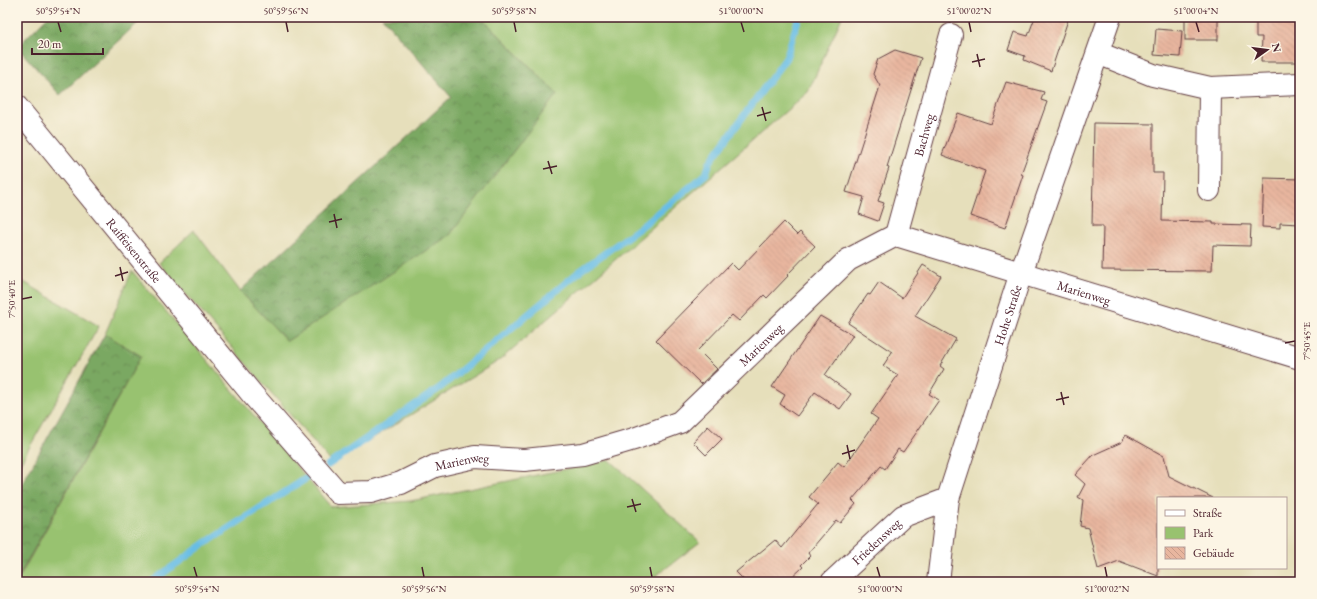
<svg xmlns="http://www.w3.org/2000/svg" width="1317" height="599" font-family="'EB Garamond',serif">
  <defs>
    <pattern id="forest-crowns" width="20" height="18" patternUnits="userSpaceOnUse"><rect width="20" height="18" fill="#7aa862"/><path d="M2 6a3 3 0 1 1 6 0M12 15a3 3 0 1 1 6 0" fill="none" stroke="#668851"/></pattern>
    <pattern id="building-back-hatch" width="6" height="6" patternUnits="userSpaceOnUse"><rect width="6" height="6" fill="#e8b69f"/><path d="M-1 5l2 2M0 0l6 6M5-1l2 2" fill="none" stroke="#c89c89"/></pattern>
  </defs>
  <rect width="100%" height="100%" fill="#fcf5e5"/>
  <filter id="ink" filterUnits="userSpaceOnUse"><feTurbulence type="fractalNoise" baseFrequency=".025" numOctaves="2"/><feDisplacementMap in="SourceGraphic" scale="8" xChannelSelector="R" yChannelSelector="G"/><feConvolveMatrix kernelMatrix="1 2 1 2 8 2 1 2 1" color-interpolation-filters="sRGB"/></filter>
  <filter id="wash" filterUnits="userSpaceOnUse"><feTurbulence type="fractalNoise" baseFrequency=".012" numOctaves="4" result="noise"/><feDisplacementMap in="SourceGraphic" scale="16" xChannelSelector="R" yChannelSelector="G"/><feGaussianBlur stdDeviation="0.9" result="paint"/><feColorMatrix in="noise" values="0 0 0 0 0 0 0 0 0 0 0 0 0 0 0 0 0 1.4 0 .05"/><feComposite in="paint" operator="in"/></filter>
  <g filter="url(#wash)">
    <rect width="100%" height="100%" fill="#e6dfbb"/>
    <g fill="#98c26f" stroke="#71704d">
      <polygon points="481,17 842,17 808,92 500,360 332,463 159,263 194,230 240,291 287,340 557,94"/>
      <polygon points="132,271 331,507 411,501 610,460 700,542 648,582 17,582 141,356 105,334"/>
      <polygon points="17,278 99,326 17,469"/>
    </g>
    <g fill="url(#forest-crowns)" stroke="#626446">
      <polygon points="47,17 144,17 60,95 17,47"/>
      <polygon points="382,17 481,17 557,94 450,235 287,341 240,291 451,97"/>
      <polygon points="105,334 141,356 17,580 17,493"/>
    </g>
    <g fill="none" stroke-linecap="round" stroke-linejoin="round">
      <g stroke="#68bde5" stroke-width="7">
        <polyline points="328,465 441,387 580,271 638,229 706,174 710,162 786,58 799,17"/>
        <polyline points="151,582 204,544 307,478"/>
      </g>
    </g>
    <g id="blocks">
      <g fill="url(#building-back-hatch)">
        <polygon points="1035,17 1069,17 1051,71 1024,60 1025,56 1008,50 1014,32 1028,36"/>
        <rect x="1185" y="17" width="33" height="23"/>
        <polygon points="1256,17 1300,17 1299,62 1261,62 1262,37 1256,37"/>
        <polygon points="1156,29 1182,31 1180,57 1154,55"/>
        <polygon points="895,50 921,58 887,167 889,168 878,201 884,203 878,221 859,214 864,197 846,192 880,86 873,74 878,59"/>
        <polygon points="1006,82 1044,92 1041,100 1047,102 1021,174 1023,175 1005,228 970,216 985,171 942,155 958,113 991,124"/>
        <polygon points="1094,123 1153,124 1153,173 1163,173 1162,221 1213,222 1213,224 1251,225 1250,246 1213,245 1212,271 1102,270 1103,226 1092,226"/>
        <polygon points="1264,178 1300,179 1300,224 1280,223 1280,228 1262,227"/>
        <polygon points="784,222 797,235 800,232 815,246 787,275 788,276 767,298 764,295 739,321 732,315 698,350 717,369 701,384 656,340 731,263 738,270"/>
        <polygon points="923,265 941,276 915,316 956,339 940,366 944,369 929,394 939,400 903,452 898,449 885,469 881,466 852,500 856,504 840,523 836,520 808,553 810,556 801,565 803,567 787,582 746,582 736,572 775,540 782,548 818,504 809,497 838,462 844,467 878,419 871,414 898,375 883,366 892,352 848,323 868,294 870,295 879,282 902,298"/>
        <polygon points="820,316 853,335 825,375 851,394 840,409 815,392 797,416 780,404 785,395 772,387"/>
        <polygon points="708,426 722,439 706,455 693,442"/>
        <polygon points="1126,435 1164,456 1169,476 1213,498 1158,498 1158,576 1119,561 1098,569 1088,528 1080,526 1083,500 1078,497 1085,484 1075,475 1093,455 1122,442"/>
      </g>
    </g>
  </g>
  <g filter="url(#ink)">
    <use href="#blocks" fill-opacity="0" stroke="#613c41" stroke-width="1"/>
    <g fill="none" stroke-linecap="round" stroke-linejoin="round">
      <g stroke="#613c41" stroke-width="24">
        <g id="minor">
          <polyline points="1098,53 1153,75 1210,88 1300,84"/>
          <path id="s1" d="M17,107L252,394L338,493L371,492L401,483L435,466L475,457L524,460L583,454L634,439L680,422L848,260L896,235L1300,358"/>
          <polyline points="1209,190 1210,88"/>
          <path id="s2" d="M896,235L951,35"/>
          <path id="s3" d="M832,582L903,516L948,499"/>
          <path id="s4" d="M938,582L948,499L1021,273L1110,17"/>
        </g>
      </g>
      <use href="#minor" stroke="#fff" stroke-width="22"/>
    </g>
  </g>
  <path fill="none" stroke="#4a1f2b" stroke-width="1.5" d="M58,22L61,32M286,22L288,32M514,22L516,32M741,22L744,32M969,22L971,32M1196,22L1199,32M977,54L980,67M972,62L985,59M762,107L766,121M757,116L771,112M548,161L552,174M543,169L557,166M334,214L337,228M329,222L342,219M120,267L123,281M115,276L128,272M22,299L32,297M1285,343L1295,341M1061,392L1064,405M1056,400L1069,397M847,445L850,459M842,454L855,450M632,499L636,512M627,507L641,504M194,567L197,577M422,567L424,577M650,567L652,577M877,567L880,577M1105,567L1107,577"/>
  <g text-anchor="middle" stroke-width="3" stroke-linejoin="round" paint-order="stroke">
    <g font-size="13" fill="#4a1f2b" stroke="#fcf5e5">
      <text dy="5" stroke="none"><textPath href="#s2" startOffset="104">Bachweg</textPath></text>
      <text dy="5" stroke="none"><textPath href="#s1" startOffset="185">Raiffeisenstraße</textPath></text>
      <text dy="5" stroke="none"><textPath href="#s1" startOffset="1340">Marienweg</textPath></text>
      <text dy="5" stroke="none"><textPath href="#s4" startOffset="277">Hohe Straße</textPath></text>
      <text dy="5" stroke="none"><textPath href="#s1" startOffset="968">Marienweg</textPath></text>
      <text dy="5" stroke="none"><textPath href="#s1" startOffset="632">Marienweg</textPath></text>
      <text dy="5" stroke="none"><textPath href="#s3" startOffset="60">Friedensweg</textPath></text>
    </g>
  </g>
  <rect width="1317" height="599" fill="none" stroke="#fcf5e5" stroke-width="44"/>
  <rect x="1157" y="497" width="130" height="72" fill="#fcf5e5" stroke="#b59f9b"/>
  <rect x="1165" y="510" width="20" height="6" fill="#ffffff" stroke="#b59f9b"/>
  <text x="1193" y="517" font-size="12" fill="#4a1f2b">Straße</text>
  <rect x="1165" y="527" width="20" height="12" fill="#98c26f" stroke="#b59f9b"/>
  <text x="1193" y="537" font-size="12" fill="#4a1f2b">Park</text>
  <rect x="1165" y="547" width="20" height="12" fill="url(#building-back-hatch)" stroke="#b59f9b"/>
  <text x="1193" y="557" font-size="12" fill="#4a1f2b">Gebäude</text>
  <g transform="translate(1267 50) rotate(76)" stroke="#fcf5e5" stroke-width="3" paint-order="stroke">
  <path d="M0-3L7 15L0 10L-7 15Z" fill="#4a1f2b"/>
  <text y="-6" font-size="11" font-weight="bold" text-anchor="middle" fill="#4a1f2b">N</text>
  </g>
  <path d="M32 48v6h71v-6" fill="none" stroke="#4a1f2b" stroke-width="2"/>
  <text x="38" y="48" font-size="12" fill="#4a1f2b" stroke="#fcf5e5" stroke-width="3" paint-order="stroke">20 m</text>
  <rect x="22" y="22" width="1273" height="555" fill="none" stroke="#4a1f2b" stroke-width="1.5"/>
  <g font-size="10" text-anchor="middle" fill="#4a1f2b">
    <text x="58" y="14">50°59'54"N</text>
    <text x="286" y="14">50°59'56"N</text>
    <text x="514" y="14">50°59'58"N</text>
    <text x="741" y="14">51°00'00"N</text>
    <text x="969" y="14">51°00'02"N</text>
    <text x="1196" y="14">51°00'04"N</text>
    <text transform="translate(11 299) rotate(-90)" y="4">7°50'40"E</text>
    <text transform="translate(1306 341) rotate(-90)" y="4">7°50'45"E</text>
    <text x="197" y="592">50°59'54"N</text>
    <text x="424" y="592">50°59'56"N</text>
    <text x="652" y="592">50°59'58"N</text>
    <text x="880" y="592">51°00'00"N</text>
    <text x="1107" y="592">51°00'02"N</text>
  </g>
</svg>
